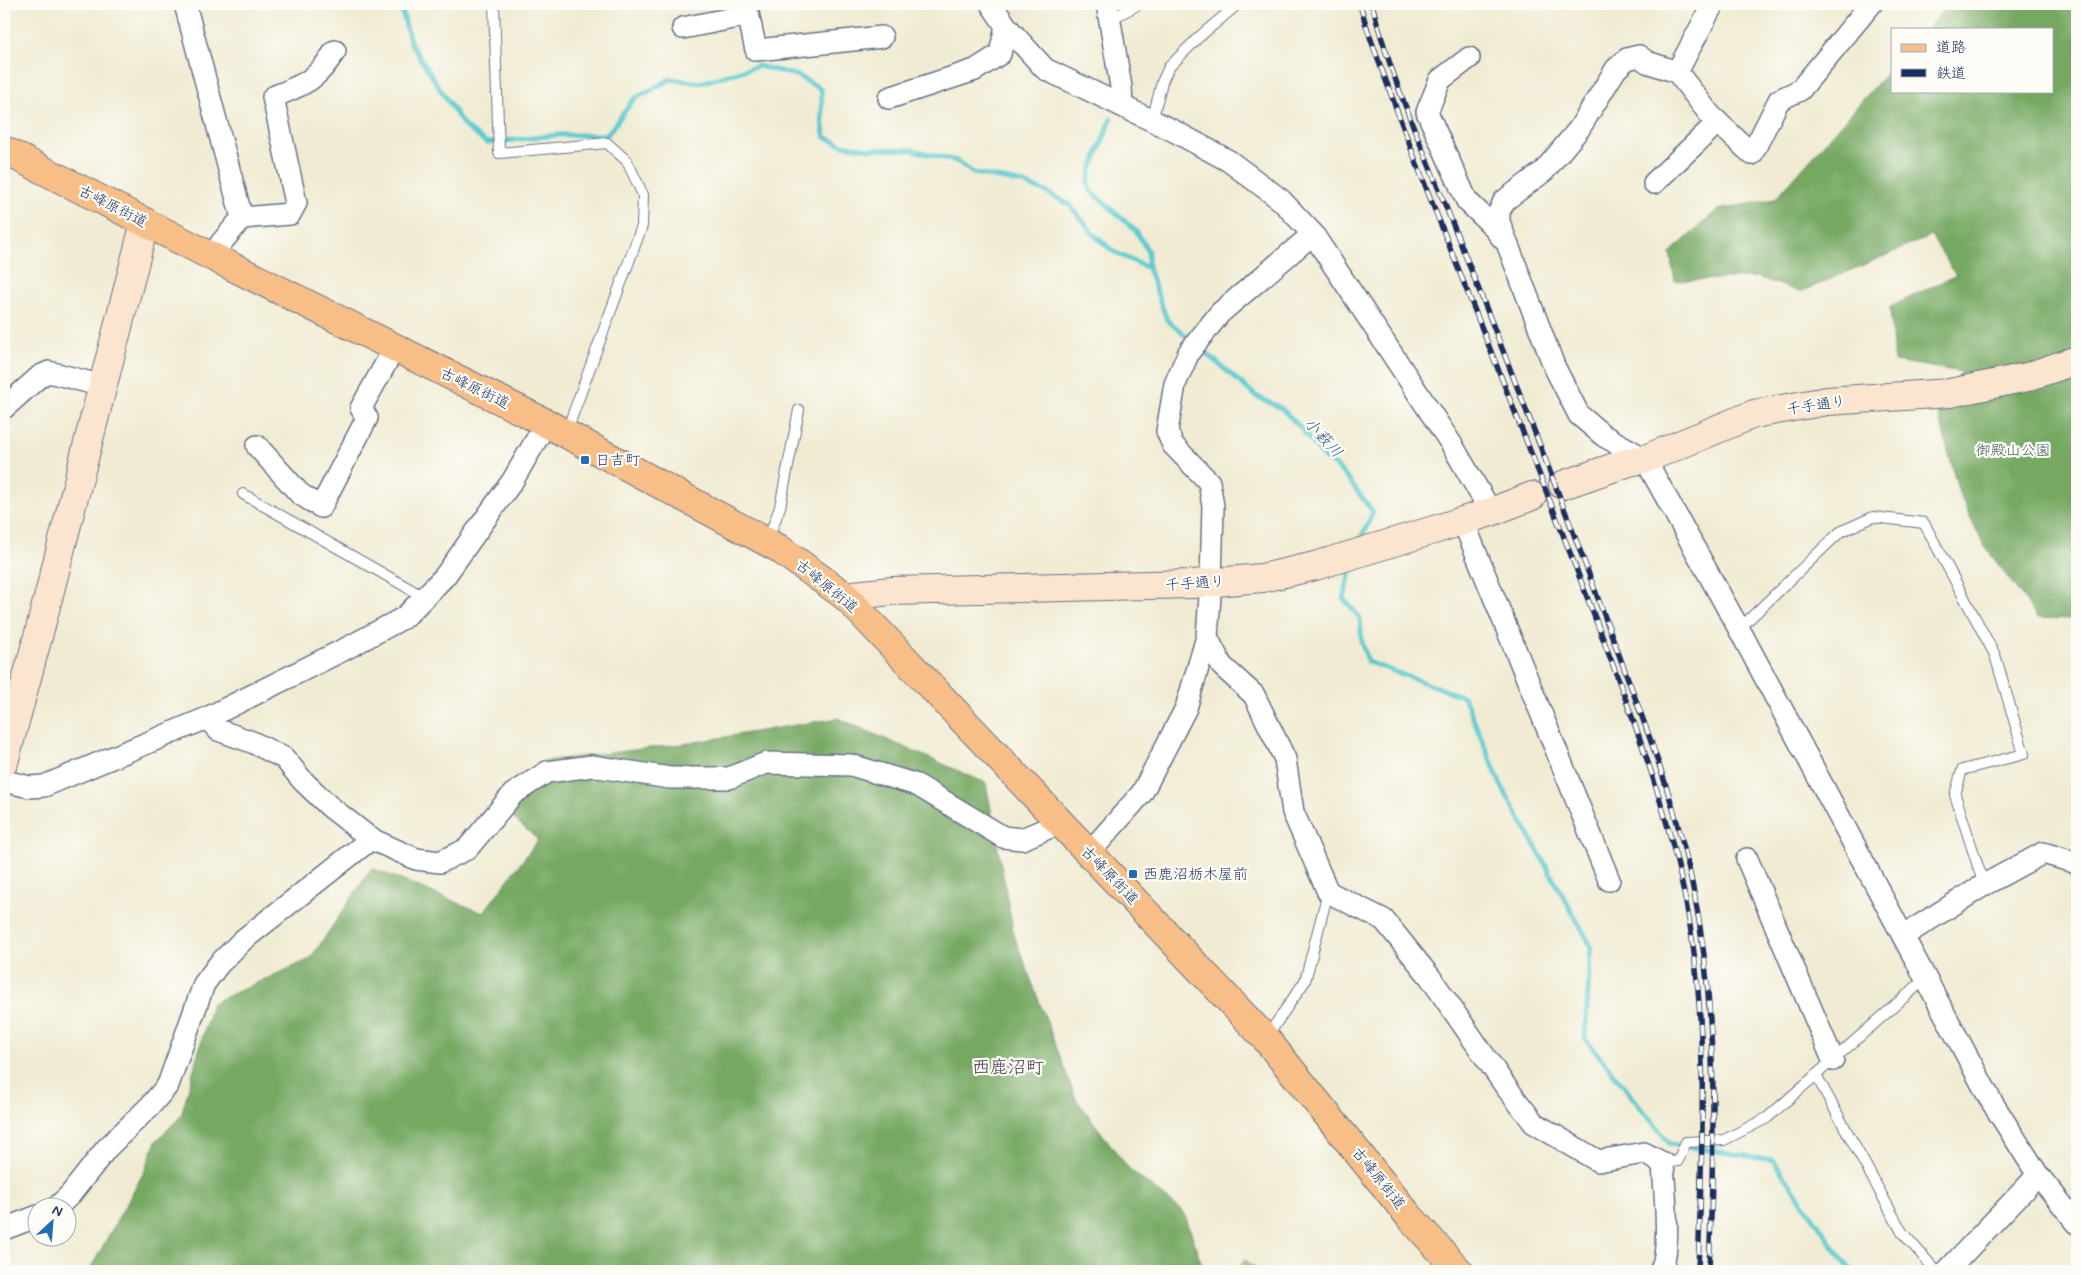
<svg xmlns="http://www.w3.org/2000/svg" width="2081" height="1275" font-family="Mynerve,'Klee One',sans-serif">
  <rect width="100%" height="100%" fill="#fdfcf7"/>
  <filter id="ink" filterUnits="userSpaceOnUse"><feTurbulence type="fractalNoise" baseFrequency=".02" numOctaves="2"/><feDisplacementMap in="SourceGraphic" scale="10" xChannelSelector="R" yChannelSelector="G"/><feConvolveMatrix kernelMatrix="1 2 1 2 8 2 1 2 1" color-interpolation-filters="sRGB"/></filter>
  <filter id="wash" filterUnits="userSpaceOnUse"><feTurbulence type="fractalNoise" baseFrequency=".0096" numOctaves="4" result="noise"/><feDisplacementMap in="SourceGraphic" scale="20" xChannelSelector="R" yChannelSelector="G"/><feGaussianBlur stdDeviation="1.12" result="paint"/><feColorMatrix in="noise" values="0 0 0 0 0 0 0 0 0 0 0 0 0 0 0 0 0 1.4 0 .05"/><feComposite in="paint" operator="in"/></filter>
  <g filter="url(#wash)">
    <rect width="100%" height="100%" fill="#f0ebd2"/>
    <polygon fill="#93c270" stroke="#577867" points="1245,1260 1260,1271 1237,1271"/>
    <g fill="#76a862" stroke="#486c60">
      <polygon points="1949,4 2077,4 2077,619 2038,618 1983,544 1959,493 1936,405 1962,372 1894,361 1890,307 1956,275 1931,236 1800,292 1757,277 1675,281 1670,253 1717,210 1775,199 1892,67 1892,91 2052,91 2052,29 1927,29"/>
      <polygon points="838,718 986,783 1014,935 1076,1099 1129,1169 1184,1212 1204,1271 89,1271 145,1170 156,1141 181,1116 212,1003 310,959 372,868 483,913 538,840 510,815 543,761 683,744"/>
    </g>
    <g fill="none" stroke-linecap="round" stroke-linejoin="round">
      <g stroke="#5cc9cf" stroke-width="5">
        <path d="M400,4L411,44L464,126L487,143L556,135H607L634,99L671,79L700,83L758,66L796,75L821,89C823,104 820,122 825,137L843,145L869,149L912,150L957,161L973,173L1019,182L1044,191L1070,205L1094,235L1114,252L1148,268"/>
        <polyline points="1111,119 1091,170 1088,183 1091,191 1136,231 1148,251 1148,268 1167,320 1191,340"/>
        <polyline points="1199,347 1256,396 1281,408 1298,425 1325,459 1335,465 1347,478 1373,512 1359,543"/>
        <polyline points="1352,563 1344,599 1360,618 1362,643 1368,662 1464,697 1501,785 1591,946 1585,1038 1670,1144 1773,1160 1851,1271"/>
      </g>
    </g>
  </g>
  <g filter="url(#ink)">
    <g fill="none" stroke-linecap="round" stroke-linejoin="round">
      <g stroke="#667187" stroke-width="12">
        <g id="lane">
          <polyline points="494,4 499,153 607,143 627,161 643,195 642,226 566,433"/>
          <polyline points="1109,20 1139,4"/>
          <polyline points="1152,121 1162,82 1169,67 1199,37 1238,4"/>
          <polyline points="243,494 424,597"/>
          <polyline points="767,542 780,507 799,410"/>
          <polyline points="1739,629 1840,532 1873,517 1924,523 1995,655 2024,754 1962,770 1955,795 1984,885"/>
          <polyline points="1266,1038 1305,981 1328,892"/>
          <polyline points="1816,1075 1902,1232 1936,1271"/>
          <polyline points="1663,1163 1678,1161 1686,1142 1724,1140 1767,1118 1925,979"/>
        </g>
      </g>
      <g stroke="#667187" stroke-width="24">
        <g id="street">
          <polyline points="185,4 242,218 221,243 215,258"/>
          <polyline points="746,4 756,50 882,37"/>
          <polyline points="991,4 1006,26 1045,69 1174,131 1229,161 1281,200 1313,234 1452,445 1491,512"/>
          <polyline points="1107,4 1121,87 1122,106"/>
          <polyline points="1871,4 1800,90 1779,100 1752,154 1711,116 1677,72 1647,62 1639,56 1627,59 1616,69 1579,129 1544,171 1504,201 1499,212 1499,222 1554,366 1579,415 1604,436 1645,459 1739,629 1990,1099 2038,1175 2077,1223"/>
          <polyline points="683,28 748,15"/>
          <polyline points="1469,58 1440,80 1427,112 1467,201 1492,225 1503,239"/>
          <polyline points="1677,72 1713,4"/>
          <polyline points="889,98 975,70 1000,54 1006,26"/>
          <polyline points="1654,183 1718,122"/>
          <path d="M242,218L290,214L296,203L273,97C305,84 316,81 335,51"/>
          <polyline points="4,408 40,376 49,372 103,386"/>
          <polyline points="257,446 300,494 321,507 367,418 361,408 395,347"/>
          <polyline points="1463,521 1609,880"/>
          <path d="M1207,637L1222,666L1254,695L1285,759L1293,812L1328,892L1384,920L1430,977L1506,1087L1534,1123L1598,1161L1644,1153L1663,1163C1664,1188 1672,1252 1660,1271"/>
          <polyline points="207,718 218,730 252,742 284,758 303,781 329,806 371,839 416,859 440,862 467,849 513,794 547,772 592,766 670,778 729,778 766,763 851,765 917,785 1003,837 1022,839 1060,823"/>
          <polyline points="4,781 30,787 44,786 207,718 347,648 405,617 445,576 513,480 546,423"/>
          <polyline points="1089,853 1142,793 1186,708 1207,637 1211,582 1213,506 1209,482 1173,445 1167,431 1175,384 1189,352 1220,313 1313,234"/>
          <polyline points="1747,859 1833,1060"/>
          <polyline points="1903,936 1984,885 2043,853 2077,863"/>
          <polyline points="56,1208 70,1195 106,1149 151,1105 168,1085 204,984 219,964 243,940 371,839"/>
          <polyline points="4,1229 38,1216"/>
          <polyline points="1947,1271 2038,1175"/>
        </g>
      </g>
      <g stroke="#667187" stroke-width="30">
        <g id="secondary">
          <polyline points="1563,485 1629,462 1645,459 1754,414 1827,401 1950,393 2027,377 2077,360"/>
          <polyline points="845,596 891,591 1193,584 1262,578 1315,566 1437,529 1491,512 1532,496"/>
          <polyline points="4,762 39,633 145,222"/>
        </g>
      </g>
      <g stroke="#667187" stroke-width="30">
        <polyline id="primary" points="4,150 215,258 546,423 778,548 845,596 1266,1039 1409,1216 1459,1271"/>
      </g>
      <use href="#lane" stroke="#fff" stroke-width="10"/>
      <use href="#street" stroke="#fff" stroke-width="21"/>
      <use href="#secondary" stroke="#fce5cf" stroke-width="28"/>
      <use href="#primary" stroke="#f7be87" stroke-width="28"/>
      <g stroke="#1b2f5e" stroke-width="5.5">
        <g id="rail">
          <path d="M1360,4C1367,32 1378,59 1388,86C1406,136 1425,186 1445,235C1493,357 1542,479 1589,602C1625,697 1663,792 1684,893C1710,1017 1702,1145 1698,1271"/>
          <path d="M1372,4C1391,79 1424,151 1452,222C1505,355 1557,487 1606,620C1639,709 1676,799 1694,893C1719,1018 1714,1145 1709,1271"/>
        </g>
      </g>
      <use href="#rail" stroke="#fdfcf7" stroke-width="4" stroke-dasharray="11" stroke-linecap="butt"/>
    </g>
  </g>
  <g fill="#1f6fb2" stroke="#fdfcf7" stroke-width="2">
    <rect x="580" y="455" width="10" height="10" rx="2.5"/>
    <rect x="1128" y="869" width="10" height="10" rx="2.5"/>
  </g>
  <g text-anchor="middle" stroke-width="4.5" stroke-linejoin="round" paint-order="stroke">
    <g font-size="15" fill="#1b2f5e" stroke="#fdfcf7">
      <text transform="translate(113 206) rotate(27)" y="5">古峰原街道</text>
      <text transform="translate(475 388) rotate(26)" y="5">古峰原街道</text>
      <text transform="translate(1816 405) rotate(-8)" y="5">千手通り</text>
      <text transform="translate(1195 583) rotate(-4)" y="5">千手通り</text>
      <text transform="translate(827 586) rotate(39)" y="5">古峰原街道</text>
      <text transform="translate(1110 875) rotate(46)" y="5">古峰原街道</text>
      <text transform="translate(1379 1178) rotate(51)" y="5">古峰原街道</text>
    </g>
    <g font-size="15" fill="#3f5b63" stroke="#fdfcf7">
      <text x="2013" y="455">御殿山公園</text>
    </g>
    <g font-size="15" fill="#1b2f5e" stroke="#fdfcf7" text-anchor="start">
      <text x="595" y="465">日吉町</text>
      <text x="1143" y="879">西鹿沼栃木屋前</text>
    </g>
    <g font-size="16" font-style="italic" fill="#2e5d80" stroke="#fdfcf7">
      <text transform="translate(1324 437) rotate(47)" y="6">小薮川</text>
    </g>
    <g font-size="18" font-weight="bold" fill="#625765" stroke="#fdfcf7">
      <text x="1008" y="1073">西鹿沼町</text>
    </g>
  </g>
  <rect width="2081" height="1275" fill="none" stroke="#fdfcf7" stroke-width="20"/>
  <rect x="1891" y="28" width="162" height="65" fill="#fdfcf7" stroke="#a3aaba"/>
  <rect x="1901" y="44" width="25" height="8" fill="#f7be87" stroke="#a3aaba"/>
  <text x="1936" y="52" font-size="15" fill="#1b2f5e">道路</text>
  <rect x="1901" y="69" width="25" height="8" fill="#1b2f5e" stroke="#a3aaba"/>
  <text x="1936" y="78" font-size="15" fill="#1b2f5e">鉄道</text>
  <g transform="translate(52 1222) rotate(26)"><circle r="24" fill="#fdfcf7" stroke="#a3aaba"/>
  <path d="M0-4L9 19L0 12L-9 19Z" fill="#1f6fb2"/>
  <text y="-8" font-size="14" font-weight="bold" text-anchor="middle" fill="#1b2f5e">N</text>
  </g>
</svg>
